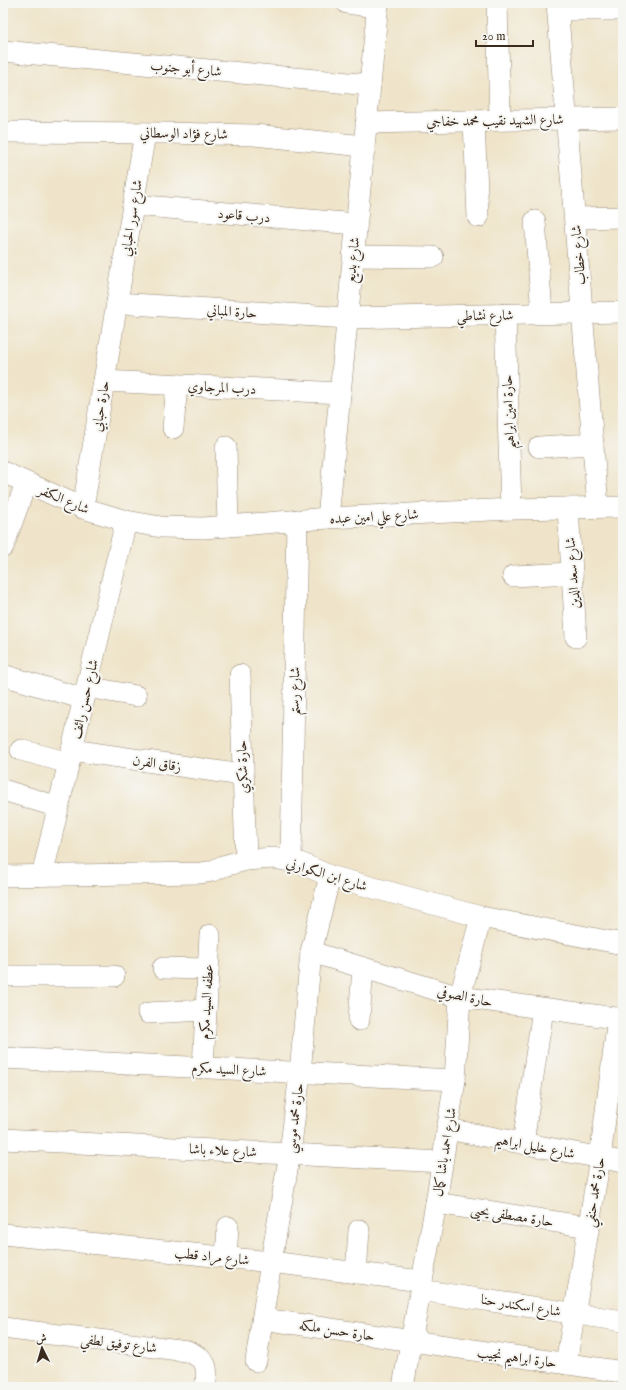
<svg xmlns="http://www.w3.org/2000/svg" width="626" height="1390" font-family="'IM FELL English',Amiri,serif">
  <rect width="100%" height="100%" fill="#f6f6f2"/>
  <filter id="ink" filterUnits="userSpaceOnUse"><feTurbulence type="fractalNoise" baseFrequency=".025" numOctaves="2"/><feDisplacementMap in="SourceGraphic" scale="8" xChannelSelector="R" yChannelSelector="G"/><feConvolveMatrix kernelMatrix="1 2 1 2 8 2 1 2 1" color-interpolation-filters="sRGB"/></filter>
  <filter id="wash" filterUnits="userSpaceOnUse"><feTurbulence type="fractalNoise" baseFrequency=".012" numOctaves="4" result="noise"/><feDisplacementMap in="SourceGraphic" scale="16" xChannelSelector="R" yChannelSelector="G"/><feGaussianBlur stdDeviation="0.9" result="paint"/><feColorMatrix in="noise" values="0 0 0 0 0 0 0 0 0 0 0 0 0 0 0 0 0 1.4 0 .05"/><feComposite in="paint" operator="in"/></filter>
  <g filter="url(#wash)">
    <rect width="100%" height="100%" fill="#efe4c9"/>
  </g>
  <g filter="url(#ink)">
    <g fill="none" stroke-linecap="round" stroke-linejoin="round">
      <g stroke="#958774" stroke-width="22">
        <g id="minor">
          <polyline points="347,3 377,7"/>
          <polyline points="497,3 500,120"/>
          <polyline points="557,3 598,507"/>
          <polyline points="558,10 623,10"/>
          <polyline points="3,51 370,85"/>
          <polyline points="474,121 478,217"/>
          <polyline points="366,123 623,118"/>
          <polyline points="3,132 166,133 254,135 364,146"/>
          <polyline points="133,205 356,224"/>
          <polyline points="575,218 623,217"/>
          <polyline points="535,221 542,313"/>
          <polyline points="353,256 433,257"/>
          <polyline points="117,303 347,318 623,312"/>
          <polyline points="505,314 511,509"/>
          <polyline points="104,381 340,393"/>
          <polyline points="173,428 177,385"/>
          <polyline points="226,447 228,526"/>
          <polyline points="539,447 593,444"/>
          <polyline points="3,472 83,508 126,521 161,527 203,528 328,518 511,509 623,507"/>
          <polyline points="83,508 145,133"/>
          <polyline points="568,508 576,637"/>
          <polyline points="328,518 378,3"/>
          <polyline points="3,547 26,483"/>
          <polyline points="513,576 572,573"/>
          <polyline points="3,675 84,699"/>
          <polyline points="240,675 246,860"/>
          <polyline points="87,687 136,696"/>
          <polyline points="21,750 69,763"/>
          <polyline points="72,750 242,775"/>
          <polyline points="3,790 58,807"/>
          <polyline points="291,861 297,520"/>
          <polyline points="3,876 201,873 213,871 223,866 246,860 274,858 300,863 330,876 481,917 623,944"/>
          <polyline points="42,876 126,521"/>
          <polyline points="311,952 460,997 623,1019"/>
          <polyline points="163,968 208,969"/>
          <polyline points="3,976 114,976"/>
          <polyline points="148,1013 206,1010"/>
          <polyline points="359,1020 363,968"/>
          <polyline points="3,1058 455,1080"/>
          <polyline points="203,1068 210,935"/>
          <polyline points="447,1129 623,1162"/>
          <polyline points="3,1139 442,1162"/>
          <polyline points="523,1143 543,1009"/>
          <polyline points="436,1203 589,1227"/>
          <polyline points="3,1234 271,1262 421,1281"/>
          <polyline points="226,1257 228,1227"/>
          <polyline points="356,1273 359,1230"/>
          <polyline points="420,1290 623,1321"/>
          <polyline points="263,1319 623,1372"/>
          <path d="M3,1328L187,1351C207,1359 209,1367 205,1387"/>
          <polyline points="256,1361 271,1262 290,1153 300,1073 311,952 330,876"/>
          <polyline points="566,1364 600,1158 618,1018"/>
          <polyline points="403,1387 436,1203 455,1080 460,997 481,917"/>
        </g>
      </g>
      <use href="#minor" stroke="#fff" stroke-width="21"/>
    </g>
  </g>
  <g text-anchor="middle" stroke-width="4" stroke-linejoin="round" paint-order="stroke">
    <g font-size="14" fill="#3b2a1e" stroke="#f6f6f2">
      <text transform="translate(186 68) rotate(5)" y="5">شارع أبو جنوب</text>
      <text transform="translate(495 120) rotate(-1)" y="5">شارع الشهيد نقيب محمد خفاجي</text>
      <text transform="translate(184 133) rotate(1)" y="5">شارع فؤاد الوسطاني</text>
      <text transform="translate(244 215) rotate(5)" y="5">درب قاعود</text>
      <text transform="translate(131 218) rotate(-81)" y="5">شارع سور الحبابي</text>
      <text transform="translate(578 255) rotate(-95)" y="5">شارع خطاب</text>
      <text transform="translate(352 260) rotate(-84)" y="5">شارع بديع</text>
      <text transform="translate(232 311) rotate(4)" y="5">حارة المباني</text>
      <text transform="translate(485 315) rotate(-1)" y="5">شارع نشاطي</text>
      <text transform="translate(222 387) rotate(3)" y="5">درب المرجاوي</text>
      <text transform="translate(100 406) rotate(-81)" y="5">حارة حبابي</text>
      <text transform="translate(508 412) rotate(-92)" y="5">حارة امين ابراهيم</text>
      <text transform="translate(64 499) rotate(23)" y="5">شارع الكفر</text>
      <text transform="translate(374 516) rotate(-3)" y="5">شارع علي امين عبده</text>
      <text transform="translate(572 573) rotate(-94)" y="5">شارع سعد الدين</text>
      <text transform="translate(294 691) rotate(-89)" y="5">شارع رستم</text>
      <text transform="translate(84 699) rotate(-77)" y="5">شارع حسن رائف</text>
      <text transform="translate(157 763) rotate(8)" y="5">زقاق الفرن</text>
      <text transform="translate(242 767) rotate(-92)" y="5">حارة شكري</text>
      <text transform="translate(327 874) rotate(17)" y="5">شارع ابن الكوارني</text>
      <text transform="translate(465 996) rotate(12)" y="5">حارة الصوفي</text>
      <text transform="translate(206 1002) rotate(-87)" y="5">عطفه السيد مكرم</text>
      <text transform="translate(229 1069) rotate(3)" y="5">شارع السيد مكرم</text>
      <text transform="translate(294 1118) rotate(-83)" y="5">حارة محمد موسي</text>
      <text transform="translate(535 1146) rotate(11)" y="5">شارع خليل ابراهيم</text>
      <text transform="translate(223 1150) rotate(3)" y="5">شارع علاء باشا</text>
      <text transform="translate(444 1152) rotate(-81)" y="5">شارع احمد باشا كمال</text>
      <text transform="translate(594 1192) rotate(-81)" y="5">حارة محمد حنفي</text>
      <text transform="translate(512 1215) rotate(9)" y="5">حارة مصطفى يحيى</text>
      <text transform="translate(212 1256) rotate(6)" y="5">شارع مراد قطب</text>
      <text transform="translate(521 1305) rotate(9)" y="5">شارع اسكندر حنا</text>
      <text transform="translate(337 1330) rotate(9)" y="5">حارة حسن ملكه</text>
      <text transform="translate(119 1343) rotate(7)" y="5">شارع توفيق لطفي</text>
      <text transform="translate(517 1357) rotate(8)" y="5">حارة ابراهيم نجيب</text>
    </g>
  </g>
  <rect width="626" height="1390" fill="none" stroke="#f6f6f2" stroke-width="16"/>
  <g transform="translate(42 1348) rotate(355)" stroke="#f6f6f2" stroke-width="3" paint-order="stroke">
  <path d="M0-3L7 15L0 10L-7 15Z" fill="#3b2a1e"/>
  <text y="-6" font-size="11" font-weight="bold" text-anchor="middle" fill="#3b2a1e">ش</text>
  </g>
  <path d="M476 40v6h57v-6" fill="none" stroke="#3b2a1e" stroke-width="2"/>
  <text x="482" y="40" font-size="12" fill="#3b2a1e" stroke="#f6f6f2" stroke-width="3" paint-order="stroke">20 m</text>
</svg>
